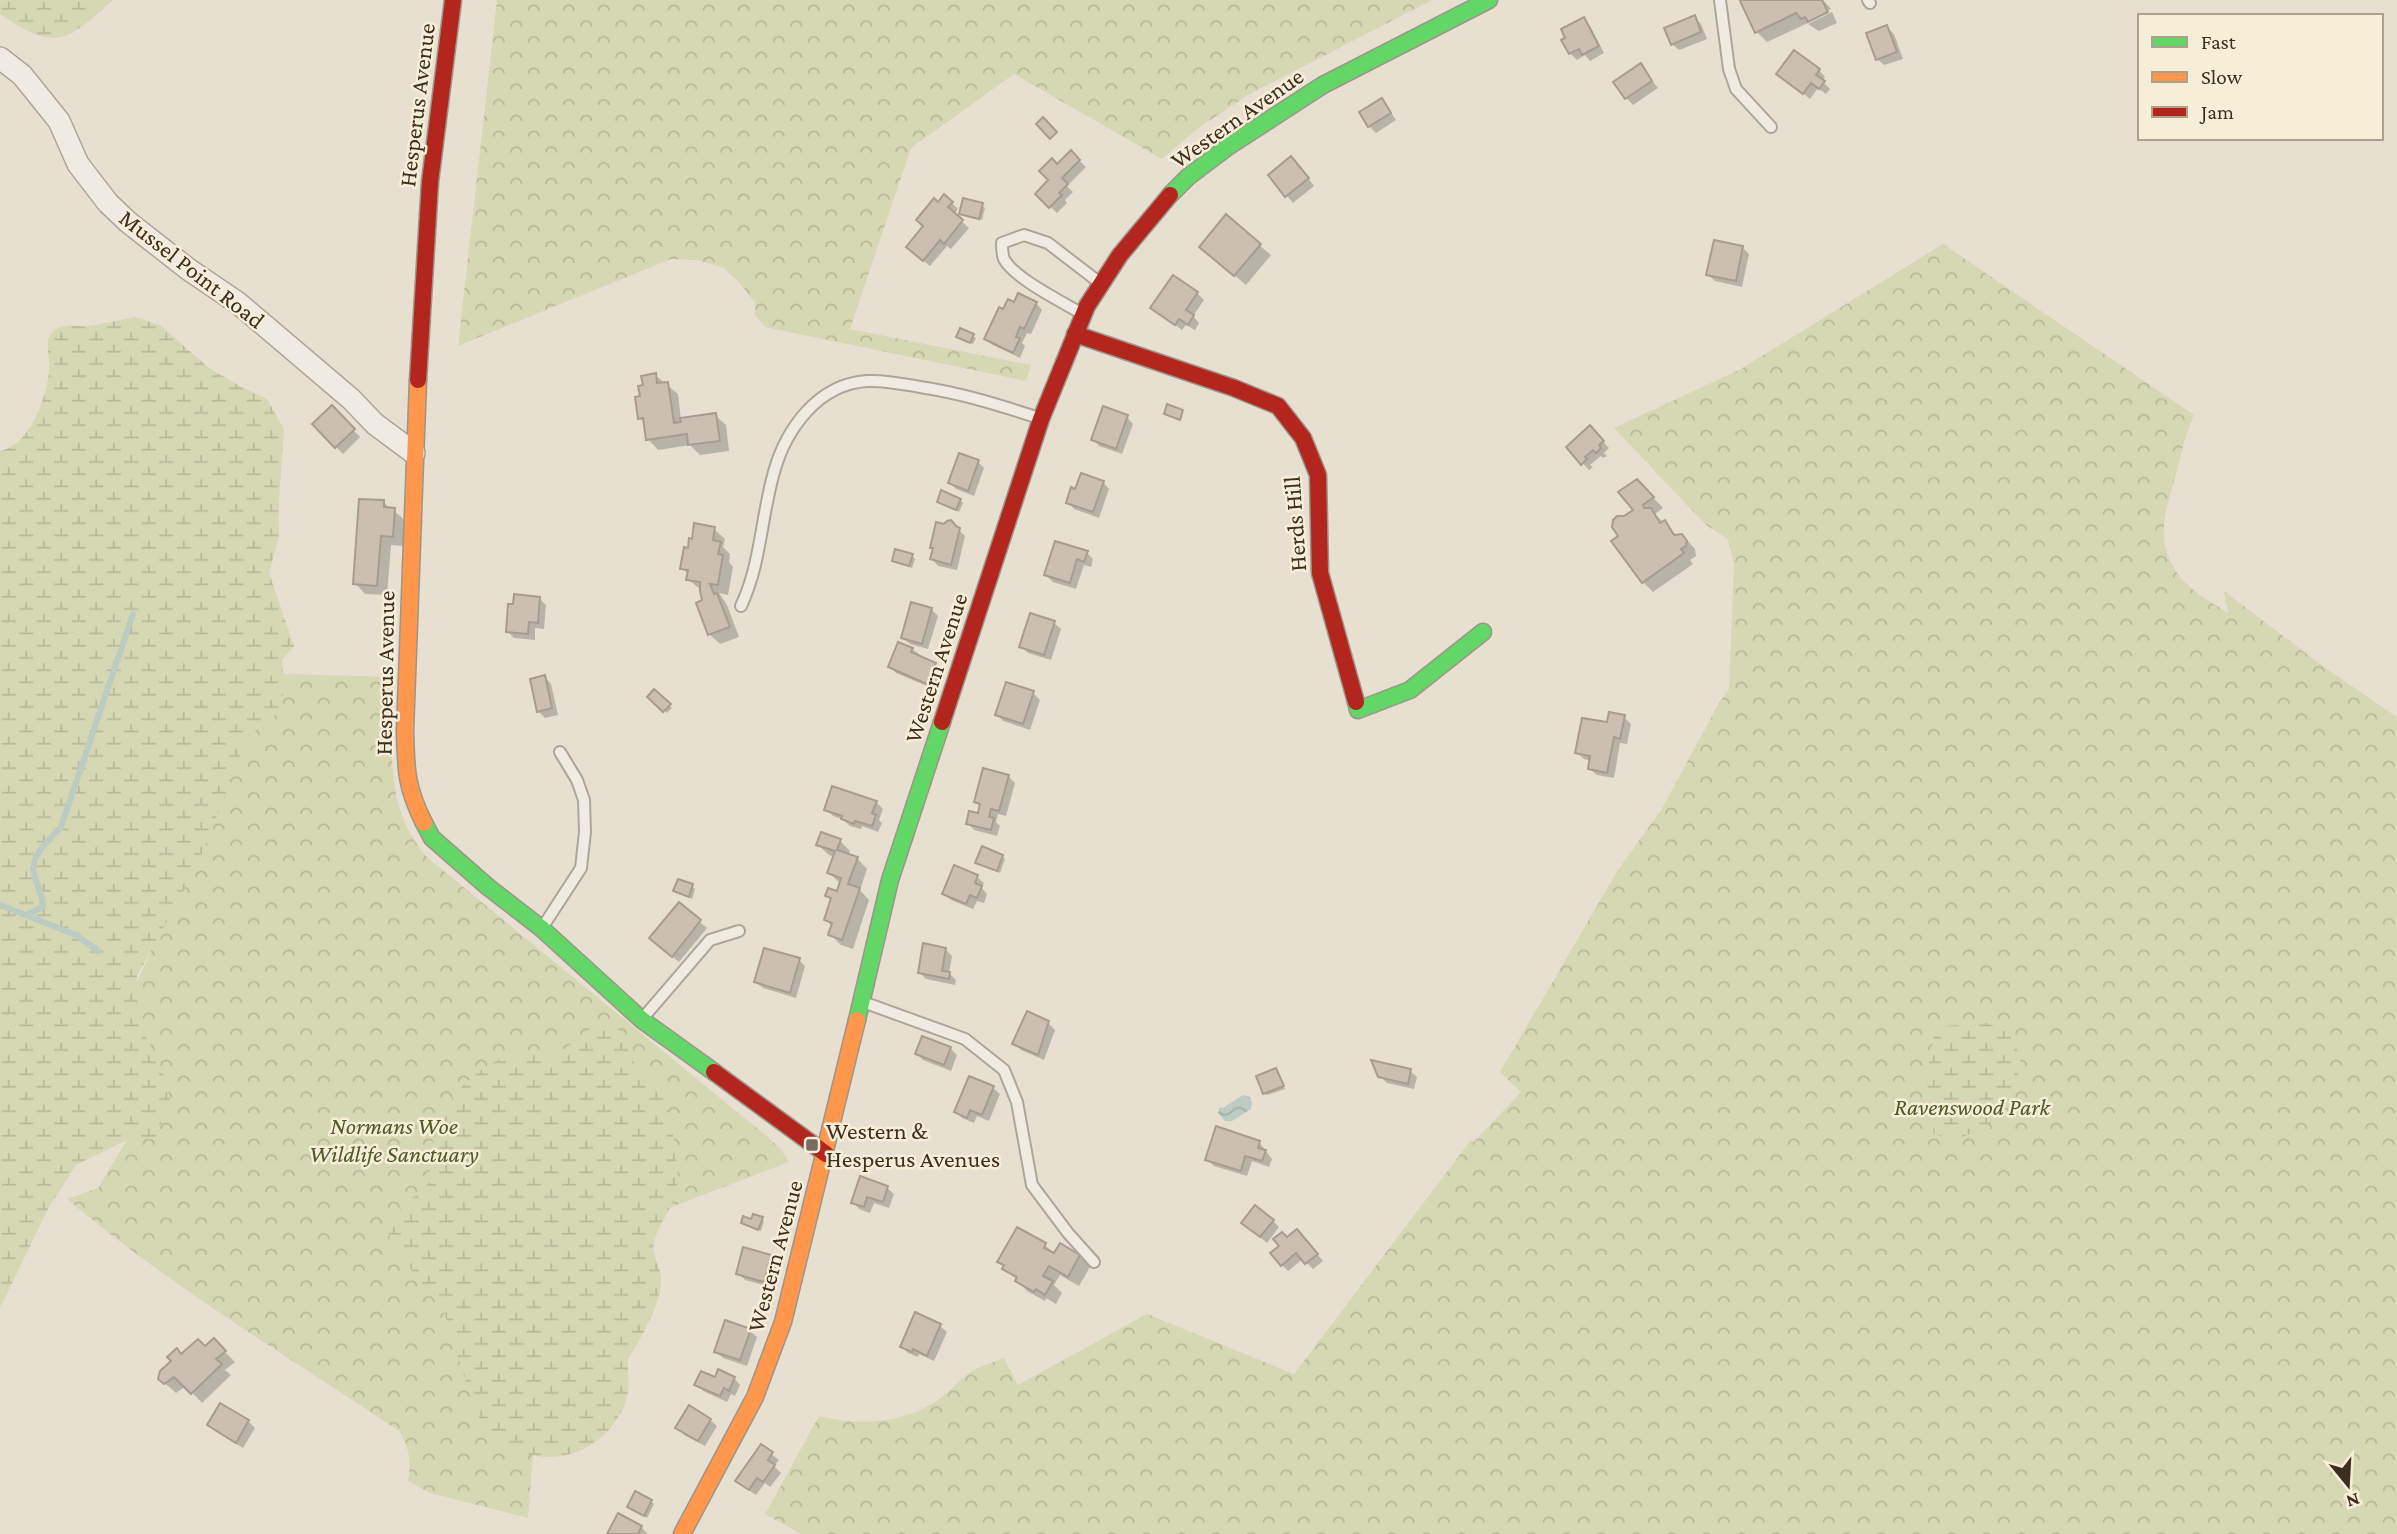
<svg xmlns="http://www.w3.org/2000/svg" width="2397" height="1534" font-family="'Crimson Pro',serif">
  <defs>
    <pattern id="forest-crowns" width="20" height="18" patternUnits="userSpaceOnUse" patternTransform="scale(1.75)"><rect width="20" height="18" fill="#d6d7b3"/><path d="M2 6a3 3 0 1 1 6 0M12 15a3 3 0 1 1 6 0" fill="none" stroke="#b9b99a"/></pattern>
    <pattern id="wetland-marsh" width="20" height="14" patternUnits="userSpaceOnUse" patternTransform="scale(1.75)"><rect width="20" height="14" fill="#d6d7b3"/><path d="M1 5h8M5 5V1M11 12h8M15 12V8" fill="none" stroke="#b9b99a"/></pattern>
    <pattern id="water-waves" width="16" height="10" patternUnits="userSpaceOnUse" patternTransform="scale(1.75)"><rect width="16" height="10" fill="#bcccc2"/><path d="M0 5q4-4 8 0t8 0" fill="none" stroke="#a2b0a6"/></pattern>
  </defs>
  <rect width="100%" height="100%" fill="#e7e0d1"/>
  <g fill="url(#forest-crowns)">
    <polygon points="497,0 1432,0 1248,95 1197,129 1162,159 1014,74 911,148 850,329 1031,365 1026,381 765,327 755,315 755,303 739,282 724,268 697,260 671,259 458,346"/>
    <path d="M1943,244L2194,415C2187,431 2183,446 2179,462C2169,504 2150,538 2180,577C2192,592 2213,603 2228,613L2224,591L2324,667L2397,717V1534H801L765,1514L819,1416C859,1426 900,1424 935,1402C948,1394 957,1382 969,1373C979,1366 993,1363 1004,1358L1018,1385L1147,1314L1294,1374L1471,1140L1474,1142L1521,1092L1500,1072L1618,870L1661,810L1719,703L1729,689L1734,564L1728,539L1706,525L1614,428L1741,369Z"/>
    <path d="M253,673L394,677C393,741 381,806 428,858L764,1134L780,1148L789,1162L664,1210L537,1405L528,1518L430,1493L408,1481C411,1462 410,1448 399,1431C287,1356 170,1286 67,1199L98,1188L157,1089L128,1002L246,740Z"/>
  </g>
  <g fill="url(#wetland-marsh)">
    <path d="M0,0H113C65,43 56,52 0,14Z"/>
    <path d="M135,317L160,325L209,368L238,385L267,399L284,429L279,499V537L269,573L294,646L282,660C286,698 285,717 249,734L197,866L137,976L136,1019L160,1063L171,1102L155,1138L125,1141L76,1165L48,1209L0,1308V451C30,446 48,395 49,369C50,360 47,350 48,342C48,337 52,332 56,329C67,323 76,327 87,326C103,324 119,320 135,317Z"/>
    <path d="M600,1022L613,1024L621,1033L635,1065L665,1089C669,1112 681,1169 677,1189C673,1208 658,1224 654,1243C651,1254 661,1267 661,1279C661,1302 648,1323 638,1343C635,1348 629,1356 628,1361C627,1372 630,1382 628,1393C620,1430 585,1458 547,1457C516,1456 490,1438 475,1411L444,1312L390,1242L388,1220L430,1182C426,1137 446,1093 484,1068C493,1063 504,1056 513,1054C527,1052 542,1058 556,1053C571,1047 585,1031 600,1022Z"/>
    <polygon points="1987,1023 2011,1034 2019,1054 2021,1064 2011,1100 1999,1118 1980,1130 1954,1140 1934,1134 1927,1106 1928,1070 1934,1036 1945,1026"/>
  </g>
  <polygon fill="url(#water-waves)" points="1243,1095 1250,1097 1252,1103 1251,1109 1232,1121 1225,1121 1218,1113 1220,1107 1223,1108"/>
  <g fill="#0003">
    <polygon points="1746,0 1823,0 1831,9 1808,20 1808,23 1767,42 1757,32"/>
    <polygon points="1832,12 1837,23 1819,31 1808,24"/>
    <polygon points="1694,17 1701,24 1707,39 1679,50 1672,44"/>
    <polygon points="1583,19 1590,26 1604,53 1590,61 1585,55 1577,60 1570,53"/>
    <polygon points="1887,27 1894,34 1903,59 1884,65 1877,59"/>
    <polygon points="1641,66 1658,88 1633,105 1626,98"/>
    <polygon points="1819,70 1825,77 1822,81 1830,89 1826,94 1818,88 1810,99 1779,74"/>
    <polygon points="1382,100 1396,120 1376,133 1369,126"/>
    <polygon points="1071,153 1086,167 1067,186 1073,192 1065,200 1067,203 1057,213 1037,194 1051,180 1057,166"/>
    <polygon points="1298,165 1314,186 1293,203 1270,175"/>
    <polygon points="952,203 958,209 954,215 969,228 951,249 947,246 930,266 915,254 938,204"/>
    <polygon points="982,205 985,208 982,220 964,216 961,213"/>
    <polygon points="1226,217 1271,255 1246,285 1201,247"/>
    <polygon points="1742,247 1749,254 1742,287 1715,281 1708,275"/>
    <polygon points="1197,293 1204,300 1193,316 1199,323 1195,330 1186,325 1182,330 1152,308"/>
    <polygon points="1036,303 1042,310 1031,334 1027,333 1022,343 1025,346 1020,358 993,345 986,339 1004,312"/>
    <polygon points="973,336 976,338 973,344 958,337"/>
    <polygon points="655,375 678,394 681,420 715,415 726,425 729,451 700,455 690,445 658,450 648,439 646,424 640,418 642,398"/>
    <polygon points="332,408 360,437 343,454 315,424"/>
    <polygon points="1127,417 1133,424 1122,454 1099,446 1093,439"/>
    <polygon points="1590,428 1609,448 1604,453 1607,456 1603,458 1601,456 1590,465 1593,467 1589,470 1568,447"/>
    <polygon points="978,462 984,468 974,496 956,489 950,483"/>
    <polygon points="1103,482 1109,489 1099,518 1074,509 1068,502"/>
    <polygon points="1647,491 1663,508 1655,514 1677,536 1685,538 1695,549 1696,556 1690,560 1693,564 1653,592 1643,582 1621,536 1624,517 1636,510"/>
    <polygon points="960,500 963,503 959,512 939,501"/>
    <polygon points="383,502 405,520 403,546 391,545 387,595 365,594 355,583"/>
    <polygon points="951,522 965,536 957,570 938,566 932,559 934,549 932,547 945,526"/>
    <polygon points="714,529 725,539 723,547 730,554 729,562 733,567 728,595 719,593 727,605 739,637 720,644 709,634 701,590 688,579 689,575 682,568 689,550"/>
    <polygon points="1087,553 1093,559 1091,567 1084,565 1076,589 1053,582 1046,575"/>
    <polygon points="912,556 915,559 912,568 894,561"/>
    <polygon points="539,598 546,605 544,629 535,628 535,640 514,638 507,631"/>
    <polygon points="931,609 938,616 928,649 910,644 903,638"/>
    <polygon points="1054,623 1061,629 1051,660 1028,653 1021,646"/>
    <polygon points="912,649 942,671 934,689 896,673 890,666"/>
    <polygon points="545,677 551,684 558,715 545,718 538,711"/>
    <polygon points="1007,684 1033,693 1040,700 1030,730 1003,721 997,714"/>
    <polygon points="654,691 672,708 667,713 649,697"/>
    <polygon points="1624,717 1631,724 1627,744 1620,743 1614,778 1597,775 1590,769 1591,761 1584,759 1577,753 1609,724"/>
    <polygon points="1008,776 1015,783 1006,816 998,814 996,822 1000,826 997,836 974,830 968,823 979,815 981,807 976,801"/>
    <polygon points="876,802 883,809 879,820 882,823 878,832 862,826 861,829 850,826 844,820 833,816 826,809"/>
    <polygon points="840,841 850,851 848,855 857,858 867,869 860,890 869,900 853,949 841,945 830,934 833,927 826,920 832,901 827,896 838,894 840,883 829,873 835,857 829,855 818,845"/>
    <polygon points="1002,856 1005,859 1000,873 977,863"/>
    <polygon points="977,877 984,883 982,888 987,894 984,903 977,901 973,909 951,900 944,894"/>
    <polygon points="692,886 695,889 692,899 675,891"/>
    <polygon points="679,905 707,928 679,962 658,945"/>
    <polygon points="945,949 952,956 949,973 956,980 955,985 926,979 920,973"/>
    <polygon points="799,960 805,966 796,998 763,988 756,982"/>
    <polygon points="1048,1023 1055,1030 1044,1060 1021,1050 1015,1043"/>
    <polygon points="950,1048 957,1055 951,1071 923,1060 917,1054"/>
    <polygon points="1276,1070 1285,1089 1267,1095 1264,1093"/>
    <polygon points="1410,1071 1417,1077 1414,1089 1387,1083 1380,1076"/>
    <polygon points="993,1088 1000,1094 989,1121 977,1116 974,1123 962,1118 956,1112"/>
    <polygon points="1259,1142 1272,1159 1269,1167 1252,1161 1247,1176 1214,1166 1207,1159"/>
    <polygon points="887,1188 894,1194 889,1208 874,1203 870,1213 859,1209 853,1202"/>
    <polygon points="762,1219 764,1221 761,1231 743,1223"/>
    <polygon points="1273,1221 1279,1227 1267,1243 1250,1229"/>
    <polygon points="1017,1229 1045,1245 1055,1255 1060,1246 1079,1256 1090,1267 1079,1286 1060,1275 1054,1285 1062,1293 1056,1304 1046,1298 1045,1301 1027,1291 1000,1262"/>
    <polygon points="1303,1238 1323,1261 1313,1269 1303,1259 1288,1271 1282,1265 1287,1239"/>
    <polygon points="770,1257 777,1264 770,1287 745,1280 738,1273"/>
    <polygon points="940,1326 947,1332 934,1361 919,1354 918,1357 908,1353 902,1346"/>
    <polygon points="750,1331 757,1337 747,1366 723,1358 716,1351"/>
    <polygon points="205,1348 224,1351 235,1362 225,1370 231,1375 202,1403 186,1386 176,1393 160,1379 182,1356"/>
    <polygon points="734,1378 740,1385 735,1396 731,1394 727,1402 703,1391 697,1384"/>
    <polygon points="710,1420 717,1426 705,1446 684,1435 678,1428"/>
    <polygon points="248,1421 255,1428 243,1448 215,1431 209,1425"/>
    <polygon points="762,1447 779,1460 774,1466 781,1473 770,1487 765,1483 756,1495 744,1487"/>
    <polygon points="651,1501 654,1504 647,1518 629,1507"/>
    <polygon points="619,1515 641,1527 648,1534 609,1534"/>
  </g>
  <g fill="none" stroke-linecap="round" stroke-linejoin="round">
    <g stroke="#bcccc2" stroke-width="6">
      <polyline points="0,905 76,935 98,951"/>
      <path d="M26,915L43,907C42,890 37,888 34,874C30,855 50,839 61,827L133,614"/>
    </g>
  </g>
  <g fill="#cbbfb2" stroke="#a89c90" stroke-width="2">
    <polygon points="1742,0 1822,0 1828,12 1808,22 1805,17 1801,19 1796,13 1755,33 1740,1"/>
    <polygon points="1695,15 1701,32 1671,45 1664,28"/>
    <polygon points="1584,17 1599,46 1582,55 1579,49 1569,54 1561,40 1565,38 1561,29"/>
    <polygon points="1887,25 1897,52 1876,60 1866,33"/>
    <polygon points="1794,50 1820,69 1816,75 1825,81 1819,89 1811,83 1803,94 1776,74"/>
    <polygon points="1641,63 1652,81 1625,99 1613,82"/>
    <polygon points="1382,98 1391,113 1368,127 1359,112"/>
    <polygon points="1043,117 1057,132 1050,139 1036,124"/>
    <polygon points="1071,150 1080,160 1062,178 1068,184 1059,193 1062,195 1049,208 1035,194 1048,180 1039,171 1052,158 1057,164"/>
    <polygon points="1291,156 1309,178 1285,197 1268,175"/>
    <polygon points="944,194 953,202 948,207 963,220 944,244 940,240 923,261 906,247 923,226 916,220 934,198 938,202"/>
    <polygon points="963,198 983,203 979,219 959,214"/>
    <polygon points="1226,214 1261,244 1234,276 1199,247"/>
    <polygon points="1714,240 1743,246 1736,281 1706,275"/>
    <polygon points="1173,275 1198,292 1186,310 1194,315 1188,325 1179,319 1175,325 1150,308"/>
    <polygon points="1018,293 1037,302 1024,329 1020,327 1016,337 1020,338 1013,353 984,339 999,307 1003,309 1008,299 1014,302"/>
    <polygon points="960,328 974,334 970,343 956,337"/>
    <polygon points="656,373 657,383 668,382 674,423 681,422 680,418 716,413 720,441 688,445 687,434 646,440 643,418 638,419 635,397 640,396 638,386 643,385 641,376"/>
    <polygon points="1167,404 1183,410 1180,420 1164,414"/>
    <polygon points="332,405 355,429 335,448 312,424"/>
    <polygon points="1103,406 1128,415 1116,449 1091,440"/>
    <polygon points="1590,425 1604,441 1599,445 1601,448 1596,453 1593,450 1585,457 1587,459 1581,465 1566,447"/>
    <polygon points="959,453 979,460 968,491 948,483"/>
    <polygon points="1081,473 1104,481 1093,512 1066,503 1071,487 1075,489"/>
    <polygon points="1637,479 1654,497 1643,505 1644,508 1651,508 1660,523 1665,520 1674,535 1682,534 1687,541 1686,546 1681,549 1684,553 1642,583 1611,541 1618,536 1612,527 1613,520 1617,516 1624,516 1633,510 1618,492"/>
    <polygon points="941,490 961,499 956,510 937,502"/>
    <polygon points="359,499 384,500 384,507 395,508 393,537 381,536 377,586 353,584"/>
    <polygon points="951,520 956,526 960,528 951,565 930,559 933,548 930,548 936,522 944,524 947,521"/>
    <polygon points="694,523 715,527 713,540 721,542 718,554 723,555 718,585 710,584 714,594 717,593 730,627 708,635 696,603 702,600 700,591 700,582 686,580 688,570 680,569 684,547 688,548 689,538 692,539"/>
    <polygon points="1055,541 1088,551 1084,562 1077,559 1070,583 1044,575"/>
    <polygon points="895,549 913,554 909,566 892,561"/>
    <polygon points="514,594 540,597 538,623 529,622 528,634 506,632 508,604 513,604"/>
    <polygon points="911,602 932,608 922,644 901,638"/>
    <polygon points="1030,613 1055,621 1044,655 1019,647"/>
    <polygon points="898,642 913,648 911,652 936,663 927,684 888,667"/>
    <polygon points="545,675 552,708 537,712 530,679"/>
    <polygon points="1006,682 1034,691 1023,724 995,715"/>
    <polygon points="654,689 671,704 663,712 647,697"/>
    <polygon points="1609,712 1625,715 1620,739 1614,737 1607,773 1588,769 1590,756 1575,753 1582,718 1607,722"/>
    <polygon points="983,768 1009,775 999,811 991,809 989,817 994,818 991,830 966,824 969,811 978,813 980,804 974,802"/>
    <polygon points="832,786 877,801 872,813 876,815 872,826 855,821 854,824 841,819 842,816 824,810"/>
    <polygon points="821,832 841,839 837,850 858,857 848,884 860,888 842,940 828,935 832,923 824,920 831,898 825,896 828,888 837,891 841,878 827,873 835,851 816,845"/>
    <polygon points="982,846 1003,855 997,871 975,863"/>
    <polygon points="954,865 978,875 975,883 982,886 977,898 970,895 966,904 942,894"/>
    <polygon points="678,879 693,884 689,897 673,891"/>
    <polygon points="679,902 701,920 672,957 649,938"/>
    <polygon points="923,943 946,948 942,971 950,972 949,979 918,973"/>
    <polygon points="764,948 800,958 790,993 754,982"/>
    <polygon points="1027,1011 1049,1021 1038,1055 1012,1044"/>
    <polygon points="922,1036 951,1047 944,1065 915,1054"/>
    <polygon points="1371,1060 1411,1069 1408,1084 1378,1077"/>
    <polygon points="1276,1068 1284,1086 1263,1094 1256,1076"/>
    <polygon points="969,1076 994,1086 982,1115 970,1110 967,1118 954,1112"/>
    <polygon points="1216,1126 1260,1141 1258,1148 1266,1150 1262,1161 1245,1156 1241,1171 1205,1160"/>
    <polygon points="860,1176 888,1186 883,1202 867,1197 864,1207 851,1203"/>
    <polygon points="1255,1205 1274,1220 1260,1237 1241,1223"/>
    <polygon points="753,1214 763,1217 758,1230 741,1223 743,1216 751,1219"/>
    <polygon points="1017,1227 1046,1243 1044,1248 1054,1253 1060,1243 1080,1255 1068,1277 1049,1266 1043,1276 1053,1281 1045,1295 1036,1289 1034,1292 1015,1281 1017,1277 1002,1269 1004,1265 997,1262"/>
    <polygon points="1297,1229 1318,1254 1305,1264 1296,1253 1281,1266 1270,1253 1279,1246 1273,1239 1282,1232 1287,1237"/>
    <polygon points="743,1247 771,1255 764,1282 736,1274"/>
    <polygon points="915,1312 941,1324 927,1356 913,1349 912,1352 900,1347"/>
    <polygon points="725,1320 751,1329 740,1360 714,1352"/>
    <polygon points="214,1338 226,1351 216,1359 222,1364 191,1394 174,1377 164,1384 158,1379 160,1371 171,1361 167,1357 177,1348 181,1354 198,1339 205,1346"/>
    <polygon points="718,1369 735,1377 729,1391 724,1388 720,1396 694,1385 701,1371 715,1377"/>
    <polygon points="220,1403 249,1420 236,1443 207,1425"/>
    <polygon points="689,1405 711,1419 698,1441 675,1428"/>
    <polygon points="761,1444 773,1452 768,1460 775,1465 763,1482 757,1478 749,1490 735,1481"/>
    <polygon points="635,1491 652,1500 644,1516 627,1507"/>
    <polygon points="618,1513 642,1526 638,1534 607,1534"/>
  </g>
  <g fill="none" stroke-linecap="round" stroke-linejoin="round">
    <g stroke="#ada599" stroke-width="14">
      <g id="lane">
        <polyline points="1720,0 1729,69 1736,89 1771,127"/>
        <polyline points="1868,0 1870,3"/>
        <path d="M1081,313C1062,302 1014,278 1004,259C1002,254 1002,249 1002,243L1024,235L1048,243L1100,283"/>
        <path d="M741,606C761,564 761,517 774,472C786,429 818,384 867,381C885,380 903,384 920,387C961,393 999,405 1039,418"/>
        <polyline points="544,925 581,868 585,832 584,800 577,780 560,752"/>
        <polyline points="863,1002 965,1039 1004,1070 1017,1102 1032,1185 1068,1233 1094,1262"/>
        <polyline points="643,1018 710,940 739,931"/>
      </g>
    </g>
    <g stroke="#ada599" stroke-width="24">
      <polyline id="street" points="0,58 22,75 59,121 78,164 108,203 128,222 188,269 238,303 351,399 375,424 414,453"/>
    </g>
    <g stroke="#9c958a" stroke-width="19">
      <g id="fast">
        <polyline points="1170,195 1188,177 1229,146 1323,85 1489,0"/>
        <polyline points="1356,702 1358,710 1410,690 1483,632"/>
        <polyline points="424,823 432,838 488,887 541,928 642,1020 714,1072"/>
        <polyline points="857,1020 890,880 942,722"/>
      </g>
    </g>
    <g stroke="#9c958a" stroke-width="19">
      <g id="slow">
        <path d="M418,380L405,731C406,770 406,787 424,823"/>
        <polyline points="682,1534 755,1397 783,1322 857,1020"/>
      </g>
    </g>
    <g stroke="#9c958a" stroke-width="19">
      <g id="jam">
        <polyline points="1075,334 1234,388 1278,406 1303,438 1318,475 1320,573 1356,702"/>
        <polyline points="418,380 430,182 453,0"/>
        <polyline points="942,722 1041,419 1087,306 1120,255 1170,195"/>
        <polyline points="714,1072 826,1154"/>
      </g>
    </g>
    <use href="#lane" stroke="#efebe3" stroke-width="10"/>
    <use href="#street" stroke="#efebe3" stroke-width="21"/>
    <use href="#fast" stroke="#63d668" stroke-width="16"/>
    <use href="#slow" stroke="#ff974d" stroke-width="16"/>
    <use href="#jam" stroke="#b3261e" stroke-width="16"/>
  </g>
  <rect fill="#786c5e" stroke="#f7eed8" stroke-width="2.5" x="805" y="1138" width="14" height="14" rx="3.5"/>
  <g text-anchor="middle" stroke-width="5" stroke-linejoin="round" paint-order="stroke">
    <g font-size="24" fill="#3d2e20" stroke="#f7eed8">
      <text transform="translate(417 105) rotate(-83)" y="8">Hesperus Avenue</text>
      <text transform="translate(1237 118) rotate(-35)" y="8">Western Avenue</text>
      <text transform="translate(192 269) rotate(38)" y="8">Mussel Point Road</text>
      <text transform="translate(1295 524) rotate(-94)" y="8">Herds Hill</text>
      <text transform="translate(936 668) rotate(-72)" y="8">Western Avenue</text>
      <text transform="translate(385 673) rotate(-89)" y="8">Hesperus Avenue</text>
      <text transform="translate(775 1256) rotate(-75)" y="8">Western Avenue</text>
    </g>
    <g font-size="24" font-style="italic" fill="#4d5a26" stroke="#f7eed8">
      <text x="1972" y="1115">Ravenswood Park</text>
      <text x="394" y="1134">Normans Woe<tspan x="394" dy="28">Wildlife Sanctuary</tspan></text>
    </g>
    <g font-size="24" fill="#3d2e20" stroke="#f7eed8" text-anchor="start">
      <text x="826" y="1139">Western &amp;<tspan x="826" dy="28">Hesperus Avenues</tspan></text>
    </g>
  </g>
  <rect x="2138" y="14" width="245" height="126" fill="#f7eed8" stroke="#ada18e" stroke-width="2"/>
  <rect x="2152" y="37" width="35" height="10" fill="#63d668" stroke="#ada18e" stroke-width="2"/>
  <text x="2201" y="49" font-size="21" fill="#3d2e20">Fast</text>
  <rect x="2152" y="72" width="35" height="10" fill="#ff974d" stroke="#ada18e" stroke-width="2"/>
  <text x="2201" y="84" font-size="21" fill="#3d2e20">Slow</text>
  <rect x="2152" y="107" width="35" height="10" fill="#b3261e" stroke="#ada18e" stroke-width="2"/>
  <text x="2201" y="119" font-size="21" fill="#3d2e20">Jam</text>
  <g transform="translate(2348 1485) rotate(162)" stroke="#f7eed8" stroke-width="5" paint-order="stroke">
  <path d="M0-5L12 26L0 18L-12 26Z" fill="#3d2e20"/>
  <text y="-10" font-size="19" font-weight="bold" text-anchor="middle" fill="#3d2e20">N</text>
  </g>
</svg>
